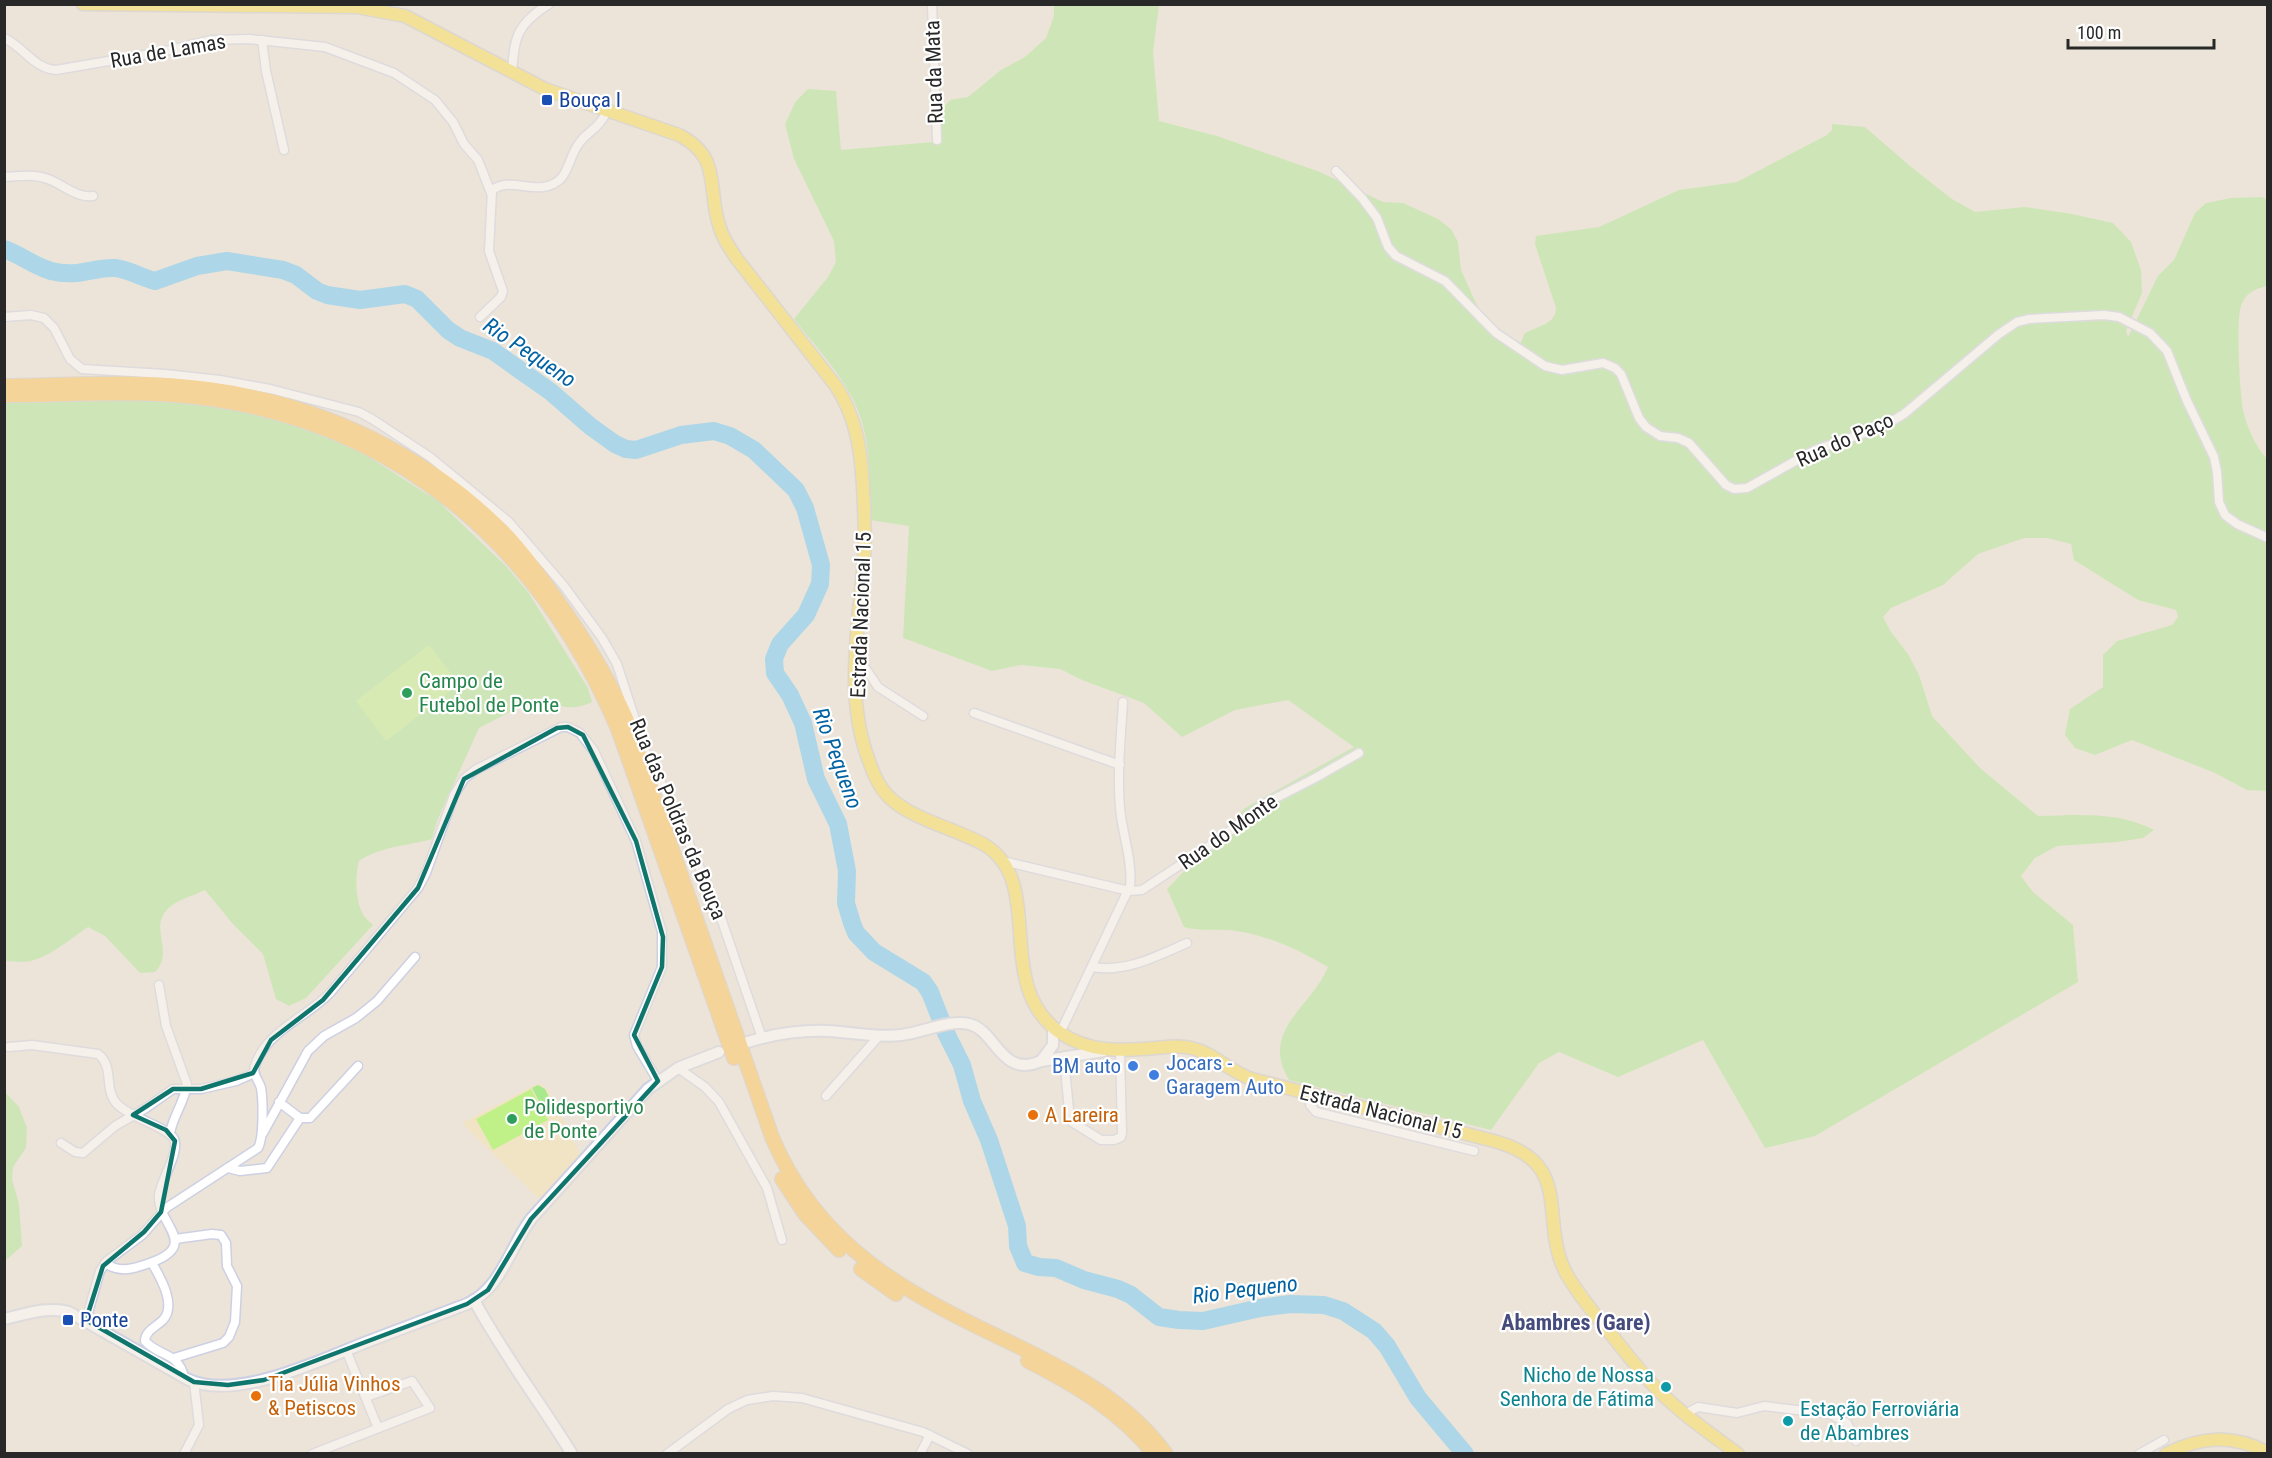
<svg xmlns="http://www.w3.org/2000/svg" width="2272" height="1458" font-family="'Roboto Condensed',sans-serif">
  <rect width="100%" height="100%" fill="#ece4d8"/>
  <polygon fill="#f0e4c5" points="537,1084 542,1084 548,1090 581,1156 541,1201 462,1123"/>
  <g fill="#a8e98e">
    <path d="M1054,5H1159L1153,52L1159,121L1217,136L1320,172L1383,202L1403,203L1438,219L1451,229L1458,242L1461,270L1480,312L1497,330L1520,345L1524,334C1536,326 1556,325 1556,308L1535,244L1536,236L1599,227L1679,190L1737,182L1827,135L1832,130V124L1865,127L1910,166L1952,199L1975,212L2025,207L2072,214L2113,223L2131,242L2141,270L2142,293L2126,331L2128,337L2158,276L2174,260L2195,213L2206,203L2231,198L2262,197L2267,200V286C2256,289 2248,291 2242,303C2235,317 2240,393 2243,410C2247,427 2255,446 2267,459V791L2247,790L2215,773L2132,740L2095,755L2075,748L2065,735L2070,709L2103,687V655L2117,641L2172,625L2178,617L2176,610L2138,600L2074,560L2071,544L2047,538H2024L1978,554L1943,585L1891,608L1883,617L1891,632L1908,654L1919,675L1932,716L1980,768L2038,816C2077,815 2118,811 2154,830L2143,838L2117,842L2057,846L2035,858L2021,876L2033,892L2073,925L2078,982L1815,1136L1765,1148L1703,1040L1618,1077L1559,1052L1539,1063L1491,1130L1289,1080C1259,1030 1312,1007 1328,967C1299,950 1270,936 1236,931C1218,928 1202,932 1184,927L1167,889L1245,808L1354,747L1288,700L1235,710L1182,737L1144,703L1082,680L1060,669L1021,665L992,671L903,638L909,526L870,520C869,486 871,451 861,419C849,381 818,350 794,319L828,277L836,262L834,241L794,159L785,124L796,101L808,89L836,91L841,150L933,142L934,117L950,100L968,97L1001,70L1025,57L1046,38L1054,16Z"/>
    <path d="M151,400L217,405L283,422L355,448L438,501L506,566L528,592L588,688L592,702C574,711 560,708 543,698L533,700L479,728L437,821L432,839C408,846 381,846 359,861C355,876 355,900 363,914C365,918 370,922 373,925L306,998L289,1006L276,999L263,954L232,923L205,890C195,895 180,899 171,906C150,923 167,941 162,960C161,964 158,969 155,972L140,973L105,936L88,927C70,939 47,960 24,962C18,962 11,961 5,961V403Z"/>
    <polygon points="538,1085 545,1089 556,1111 547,1116 532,1088"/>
    <polygon points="4,1091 19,1107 27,1128 26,1148 13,1167 12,1179 19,1204 22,1246 5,1261"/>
  </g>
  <g fill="#bff188">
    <polygon points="429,645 459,684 386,741 356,701"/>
    <polygon points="531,1089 548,1120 493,1150 476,1119"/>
  </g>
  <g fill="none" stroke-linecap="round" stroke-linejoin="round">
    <path stroke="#5fc8fa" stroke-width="18" d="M4,249C21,255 34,266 51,271C78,278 93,267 115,268C128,269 142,278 155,281L197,266L227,261L283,270L296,275L317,291L327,295L360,300L405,294L417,299L448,330L460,338L493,351L551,392L590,426L615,444L626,449L636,450L681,435L714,431L730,436L754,450L796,490L805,508L816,547L821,565L820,584L806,615L780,644L774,659L775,673L790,695L803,723L816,779L838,824L847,871L846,903L852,923L856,933L874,952L923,982L930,992L946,1033L962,1065L972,1101L989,1140L1017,1226L1018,1246L1025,1263L1039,1267L1056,1268L1084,1280L1118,1289L1131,1295L1159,1317L1179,1320L1203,1321L1260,1308L1290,1304L1324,1305L1343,1311L1374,1331L1387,1346L1418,1398L1465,1454"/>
    <g stroke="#cdd0e3" stroke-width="11">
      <g id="minor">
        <polyline points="932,4 937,140"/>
        <path d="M4,38C24,47 33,68 56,70L161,52L211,40L250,39L325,47L394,73L435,100L453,122L464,144L478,160L491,193"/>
        <polyline points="262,40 266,71 284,150"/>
        <path d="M512,73C514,37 517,24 549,4"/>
        <polyline points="1336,171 1362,198 1377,218 1388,247 1396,256 1445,281 1496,333 1545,366 1562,370 1603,363 1615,368 1621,374 1639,418 1646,427 1660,436 1678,438 1689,443 1726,485 1734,489 1747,488 1815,450 1882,427 1904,414 1999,334 2017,322 2029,319 2104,315 2119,317 2150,333 2167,351 2187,401 2214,457 2217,472 2219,502 2225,515 2237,524 2268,538"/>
        <path d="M4,177C20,176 34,174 48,179C64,185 76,198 93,196"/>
        <polyline points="4,317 31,315 44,318 54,328 70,359 82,369 165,374 220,380 270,389 359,412 372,419 430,457 509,522 564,586 602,638 617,664 646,753 673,806 720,915 762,1038"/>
        <path d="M480,317L501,297L503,291L489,251L492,190C508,179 525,189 543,187C571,183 566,159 580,142C590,129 598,130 607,111"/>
        <polyline points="856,654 878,687 923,716"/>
        <polyline points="974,713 1120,765"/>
        <polyline points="1003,861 1129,891 1142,890 1218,840 1264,804 1315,778 1359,753"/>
        <path d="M1092,967C1126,973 1157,956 1187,943"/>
        <path d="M159,985L166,1026L187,1084C185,1101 173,1116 170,1133"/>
        <path d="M1060,1033L1130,886C1133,863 1122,832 1120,808C1117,773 1121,737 1123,702"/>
        <path d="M9,1047L32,1045L98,1054C115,1067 103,1089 117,1104C130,1118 168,1127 174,1139C180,1153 161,1179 159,1195C156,1225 205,1246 144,1265C129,1270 118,1272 105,1263"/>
        <polyline points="1064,1058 1069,1110 1072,1122 1101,1140 1114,1140 1121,1137 1122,1133 1120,1051"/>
        <polyline points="678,1068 705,1087 719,1102 767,1188 782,1240"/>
        <polyline points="1311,1095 1310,1105 1316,1112 1474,1151"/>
        <polyline points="826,1096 879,1036"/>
        <polyline points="279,1102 300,1118 310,1118 358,1066"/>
        <polyline points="263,1133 308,1051 324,1036 356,1018 377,1001 415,957"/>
        <polyline points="61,1143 75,1152 83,1153 115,1126 146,1108 173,1089 201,1089 236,1081 254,1073"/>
        <polyline points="228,1168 240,1171 267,1168 300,1118"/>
        <path d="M152,1263C160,1277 177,1305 163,1320C156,1327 145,1331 145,1341C159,1357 178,1351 184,1377"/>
        <path d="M86,1320L100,1271L107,1261L142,1235L166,1208L258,1148C264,1137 263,1100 261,1088C259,1080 252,1075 255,1066C265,1032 307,1017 330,993L418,888L426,873L454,795L464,779L475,770L561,727H568L580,733L594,751L636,841L662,932V967L634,1035L637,1046L658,1081"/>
        <polyline points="346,1350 378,1428"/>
        <polyline points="174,1358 223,1343 229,1337 235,1322 237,1286 227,1266 226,1243 221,1235 212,1234 175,1239"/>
        <polyline points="1685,1414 1698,1407 1737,1413 1764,1406 1830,1414 1847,1423 1856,1441"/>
        <polyline points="184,1454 199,1425 194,1382"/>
        <polyline points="312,1454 430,1408 412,1381 366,1397"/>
        <polyline points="667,1454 728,1409 747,1400 773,1396 802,1398 923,1432 968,1454"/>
        <polyline points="920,1454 930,1435"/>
        <polyline points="2139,1454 2164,1440"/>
      </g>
    </g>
    <g stroke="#cdd0e3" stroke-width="14">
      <g id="tertiary">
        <path d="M741,1044C769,1035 798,1030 827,1031C852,1032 876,1038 901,1035C921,1033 950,1019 969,1024C996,1030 1001,1079 1041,1061L1104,1051"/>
        <polyline points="1041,1061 1053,1045 1053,1027"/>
        <path d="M474,1300C503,1354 540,1402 572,1454"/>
        <path d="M4,1319C26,1314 48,1306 69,1312L187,1379C234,1402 318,1361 364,1343C398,1330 433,1317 467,1304C501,1289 510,1247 531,1219L648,1089L678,1068L719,1052"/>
      </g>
    </g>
    <g stroke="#c7c7c7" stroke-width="15">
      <g id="primary">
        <path d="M83,4L357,7L405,16L545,89L679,135C722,157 707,188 719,225C722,238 730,248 737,259L836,386C856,417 861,450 863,486C864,510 866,534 864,558C859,625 844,696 869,761C873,773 879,787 888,796C910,819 957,829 985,845C1047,884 992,983 1059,1032C1089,1053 1121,1051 1155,1048C1167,1047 1180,1045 1191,1048C1214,1053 1230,1072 1252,1079L1494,1141C1576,1163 1538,1219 1566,1273C1577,1293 1592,1311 1606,1328C1623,1349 1640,1372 1659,1391C1683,1415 1711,1434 1738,1454"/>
        <path d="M2166,1454C2201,1436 2233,1434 2268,1453"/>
      </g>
    </g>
    <g stroke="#c7c7c7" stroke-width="16">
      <g id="trunk">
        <path d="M4,386C72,385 141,380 208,389C320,404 429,455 508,537C529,560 548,587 566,613C590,648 611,683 628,723L772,1137C818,1247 906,1293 1007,1341C1067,1370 1126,1399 1166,1454"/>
        <path d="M4,395C67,395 132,390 195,397C396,420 540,545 618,729L734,1058"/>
        <polyline points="782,1179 805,1214 839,1250"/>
        <polyline points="861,1269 896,1294"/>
        <path d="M1028,1361C1075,1385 1121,1412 1154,1454"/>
      </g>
    </g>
    <use href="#minor" stroke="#fff" stroke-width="8"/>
    <use href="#tertiary" stroke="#fff" stroke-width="10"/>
    <use href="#primary" stroke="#fdde4b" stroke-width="12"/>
    <use href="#trunk" stroke="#fec24e" stroke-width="14"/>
  </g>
  <path d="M0 0H2272V1458H0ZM568,727L583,735L636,841L663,937L662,967L634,1035L658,1081L531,1219L488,1290L467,1304L264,1380L228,1385L194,1382L86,1320L103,1266L144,1232L161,1212L175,1141L166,1130L133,1115L173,1089H201L253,1073L271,1040L323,1000L418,888L464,779L557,728Z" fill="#ece4d8" fill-opacity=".55" fill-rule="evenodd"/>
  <path fill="none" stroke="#0f766e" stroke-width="4.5" stroke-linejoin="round" d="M568,727L583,735L636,841L663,937L662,967L634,1035L658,1081L531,1219L488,1290L467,1304L264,1380L228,1385L194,1382L86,1320L103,1266L144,1232L161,1212L175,1141L166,1130L133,1115L173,1089H201L253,1073L271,1040L323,1000L418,888L464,779L557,728Z"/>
  <g fill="#1a4fb4" stroke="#fff" stroke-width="2">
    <rect x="541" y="94" width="12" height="12" rx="3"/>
    <rect x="62" y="1314" width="12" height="12" rx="3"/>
  </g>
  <g fill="#2e9e5b" stroke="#fff" stroke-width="2">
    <circle cx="407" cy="693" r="6"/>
    <circle cx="512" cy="1119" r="6"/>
  </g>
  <g fill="#3f7fe0" stroke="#fff" stroke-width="2">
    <circle cx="1133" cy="1066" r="6"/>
    <circle cx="1154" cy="1075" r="6"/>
  </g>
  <g fill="#e8710a" stroke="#fff" stroke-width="2">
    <circle cx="1033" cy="1115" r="6"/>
    <circle cx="256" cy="1396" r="6"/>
  </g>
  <g fill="#0f9aa8" stroke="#fff" stroke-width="2">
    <circle cx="1666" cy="1387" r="6"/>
    <circle cx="1788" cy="1421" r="6"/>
  </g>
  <g text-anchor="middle" stroke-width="4.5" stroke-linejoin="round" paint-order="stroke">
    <g font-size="21" fill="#282828" stroke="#fff">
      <text transform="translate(168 51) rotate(-10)" y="7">Rua de Lamas</text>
      <text transform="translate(934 72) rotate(-92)" y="7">Rua da Mata</text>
      <text transform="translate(1845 440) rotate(-24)" y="7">Rua do Paço</text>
      <text transform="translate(861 615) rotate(-88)" y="7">Estrada Nacional 15</text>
      <text transform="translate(678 819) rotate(67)" y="7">Rua das Poldras da Bouça</text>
      <text transform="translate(1228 832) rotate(-35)" y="7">Rua do Monte</text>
      <text transform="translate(1381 1112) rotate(14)" y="7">Estrada Nacional 15</text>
    </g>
    <g font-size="21" fill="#164399" stroke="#fff" text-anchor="start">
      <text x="559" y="107">Bouça I</text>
      <text x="80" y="1327">Ponte</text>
    </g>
    <g font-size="21" fill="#27864d" stroke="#fff" text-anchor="start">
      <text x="419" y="688">Campo de<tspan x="419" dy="24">Futebol de Ponte</tspan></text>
      <text x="524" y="1114">Polidesportivo<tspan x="524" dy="24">de Ponte</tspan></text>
    </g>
    <g font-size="21" fill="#366cbe" stroke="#fff" text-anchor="start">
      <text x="1166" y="1070">Jocars -<tspan x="1166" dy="24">Garagem Auto</tspan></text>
      <text x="1121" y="1073" text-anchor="end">BM auto</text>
    </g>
    <g font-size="21" fill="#c56008" stroke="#fff" text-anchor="start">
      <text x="1045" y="1122">A Lareira</text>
      <text x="268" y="1391">Tia Júlia Vinhos<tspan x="268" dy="24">&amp; Petiscos</tspan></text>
    </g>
    <g font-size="21" fill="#0d838f" stroke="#fff" text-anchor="end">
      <text x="1654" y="1382">Nicho de Nossa<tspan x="1654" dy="24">Senhora de Fátima</tspan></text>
      <text x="1800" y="1416" text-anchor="start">Estação Ferroviária<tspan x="1800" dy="24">de Abambres</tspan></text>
    </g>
    <g font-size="22" font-style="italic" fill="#0162a3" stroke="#fff">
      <text transform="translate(530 352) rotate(34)" y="8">Rio Pequeno</text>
      <text transform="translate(838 758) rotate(70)" y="8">Rio Pequeno</text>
      <text transform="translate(1245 1289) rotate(-7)" y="8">Rio Pequeno</text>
    </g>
    <g font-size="22" font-weight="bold" fill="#454b7c" stroke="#fff">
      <text x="1576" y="1330">Abambres (Gare)</text>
    </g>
  </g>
  <rect width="2272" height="1458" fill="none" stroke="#282828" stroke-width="12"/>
  <path d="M2068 39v9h146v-9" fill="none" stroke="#282828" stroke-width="3"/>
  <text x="2077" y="39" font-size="18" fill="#282828" stroke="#ffffff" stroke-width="4.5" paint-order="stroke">100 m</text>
</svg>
